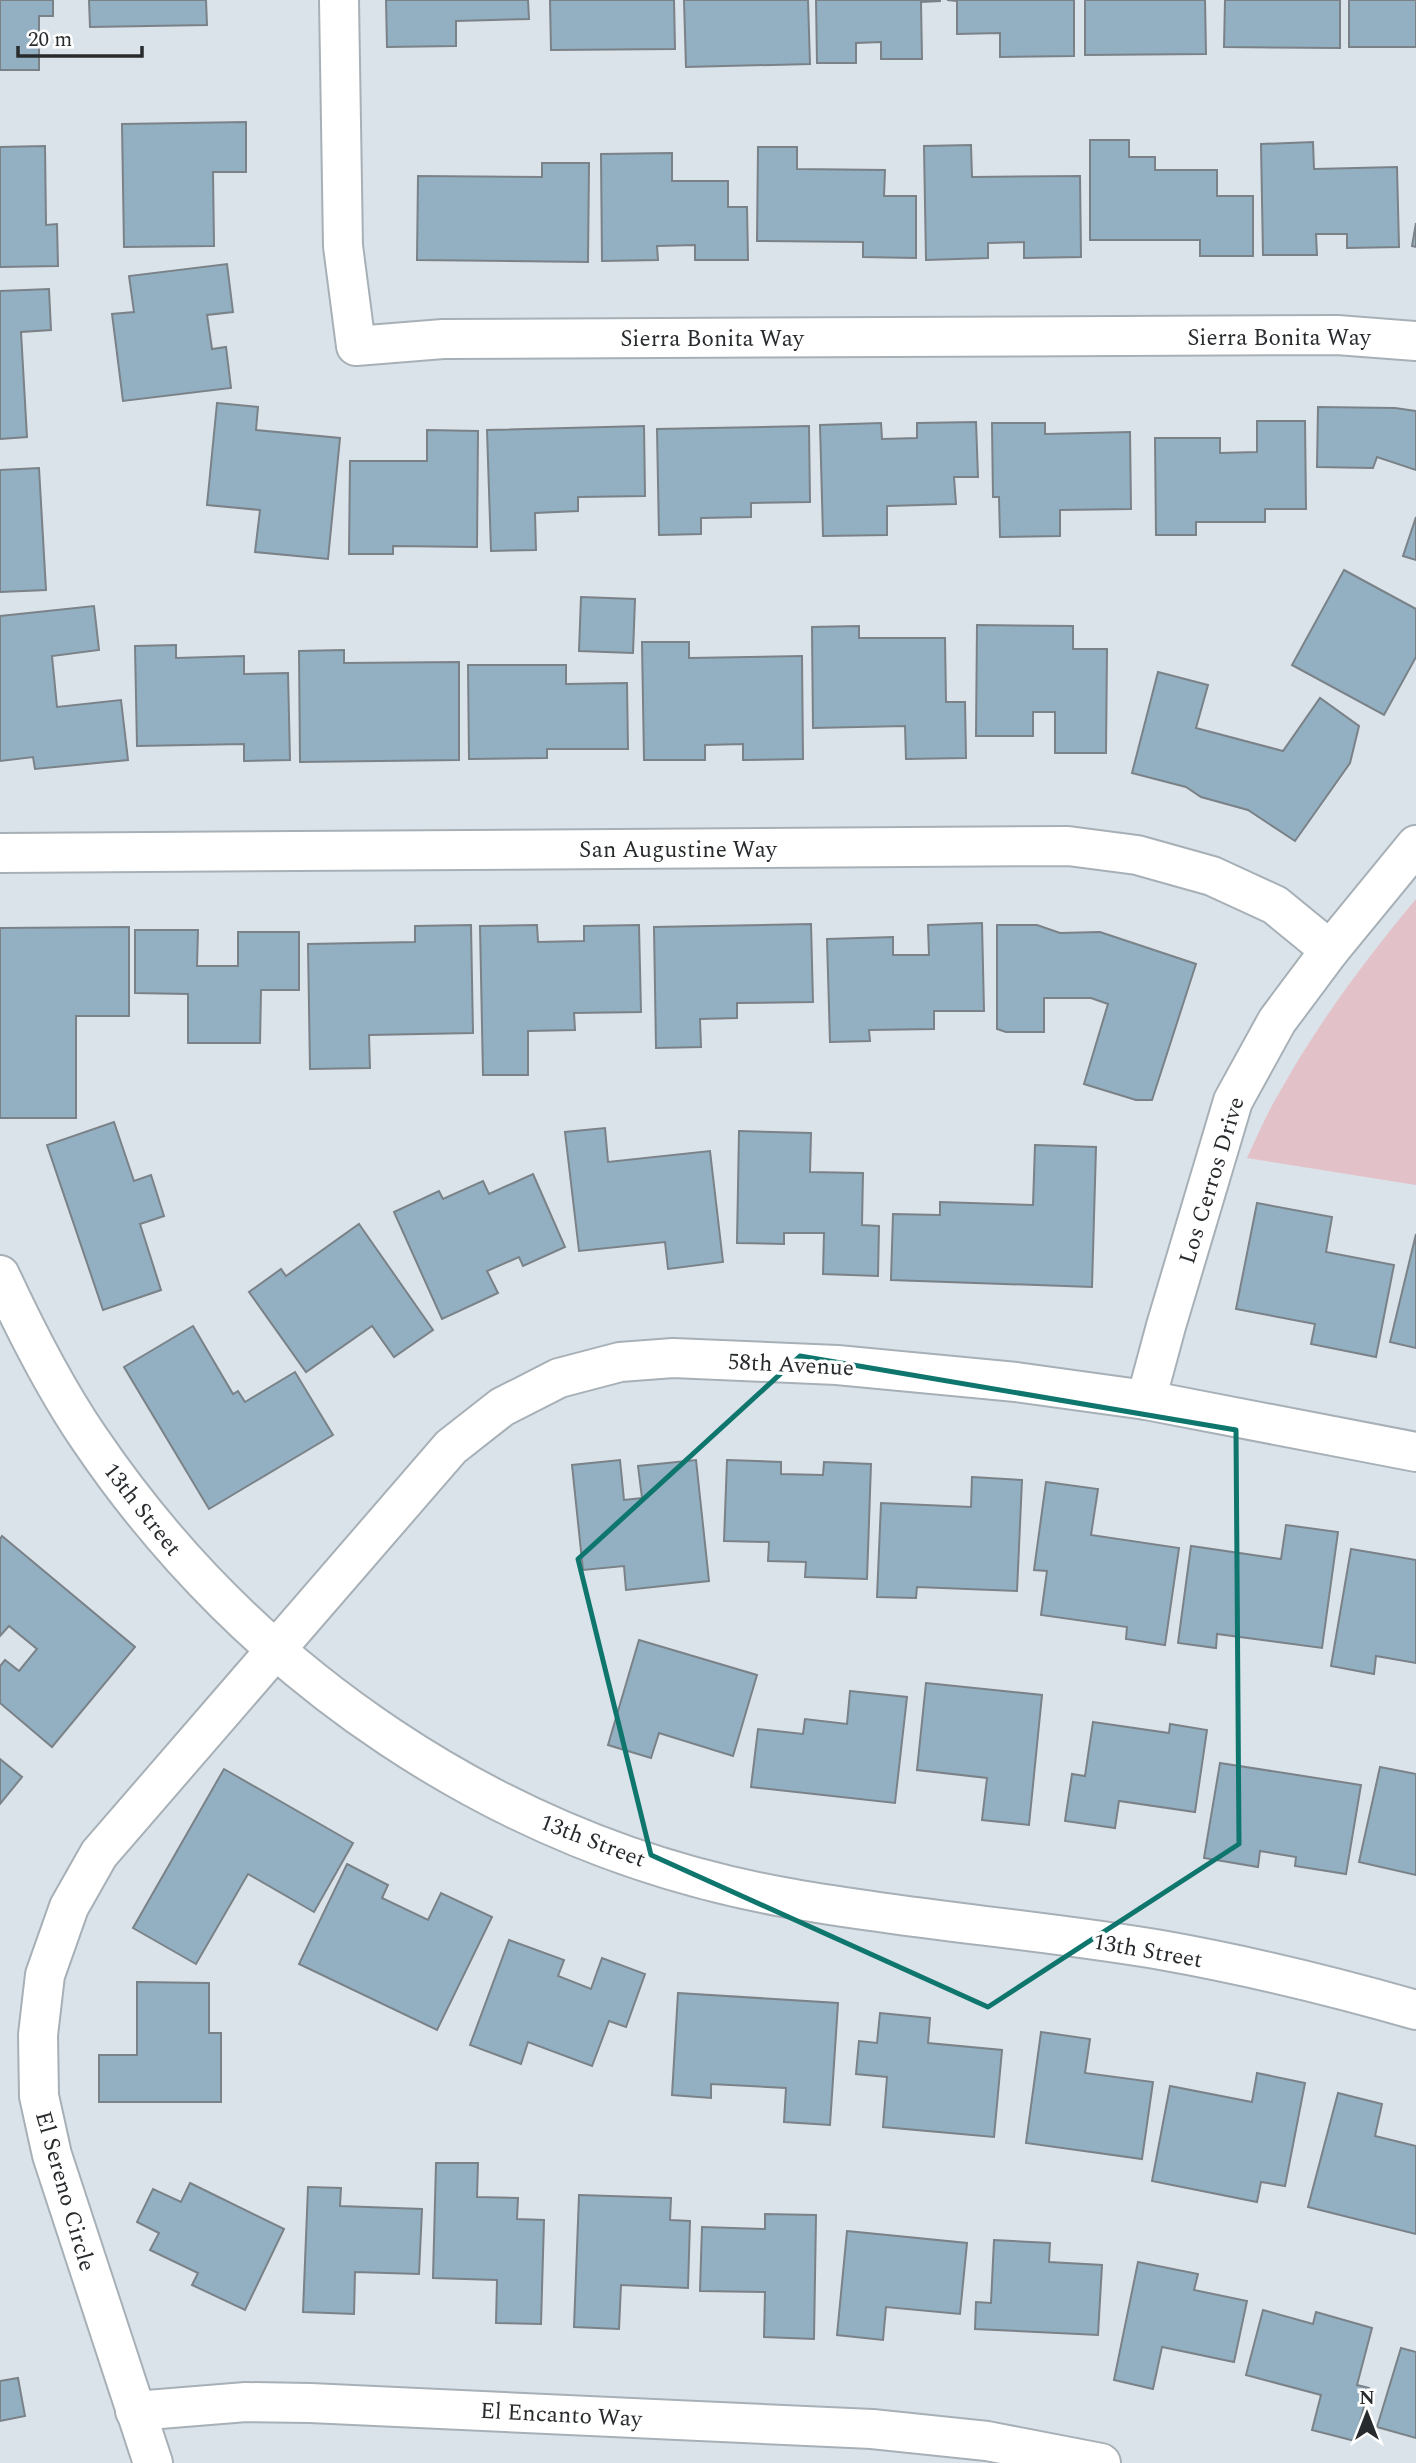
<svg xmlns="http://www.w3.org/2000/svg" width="1416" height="2463" font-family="Spectral,serif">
  <rect width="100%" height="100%" fill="#dae3e9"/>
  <path fill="#e2c2c8" d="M1416,899V1185L1247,1158C1257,1137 1266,1115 1278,1095C1316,1026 1365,960 1416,899Z"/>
  <g fill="#93b0c3" stroke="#7a8288" stroke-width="2">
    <polygon points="0,0 53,0 53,16 39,16 39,70 0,70"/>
    <polygon points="89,0 206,0 207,25 90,27"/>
    <polygon points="386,0 528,0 529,19 456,21 456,46 387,47"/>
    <polygon points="550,0 674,0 675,49 551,50"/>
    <polygon points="684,0 808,0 810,64 686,67"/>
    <polygon points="816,0 940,0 940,1 921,2 922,59 881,59 881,42 856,43 856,63 817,63"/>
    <polygon points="947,0 1074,0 1074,56 1000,57 1000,33 957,34 957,1"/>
    <polygon points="1085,0 1205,0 1206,54 1085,55"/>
    <polygon points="1225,0 1340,0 1340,48 1224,47"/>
    <rect x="1349" y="0" width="67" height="47"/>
    <polygon points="246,122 246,172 213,172 214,246 124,247 122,124"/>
    <polygon points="1090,140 1129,140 1129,157 1155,157 1155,170 1217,170 1217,196 1253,196 1253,256 1200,256 1200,240 1090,240"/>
    <polygon points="1313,142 1314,169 1397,167 1399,247 1347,248 1347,234 1316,234 1317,255 1263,255 1261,144"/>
    <polygon points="971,145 972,177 1080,176 1081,257 1024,258 1024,242 988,243 988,258 926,260 924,146"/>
    <polygon points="45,146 46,225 57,224 58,266 0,267 0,147"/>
    <polygon points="758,147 797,147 797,169 885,170 884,196 916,196 916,258 863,257 863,242 757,241"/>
    <polygon points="672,153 672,181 728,181 728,207 747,207 748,260 695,260 695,245 657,246 658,260 602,261 601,154"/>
    <polygon points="542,163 589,163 588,262 417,260 418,176 542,177"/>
    <polygon points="1416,223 1416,247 1412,246"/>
    <polygon points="227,264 233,312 207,315 212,349 226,347 231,388 123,401 112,314 134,312 129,276"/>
    <polygon points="49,289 51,330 21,332 27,437 0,439 0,291"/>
    <polygon points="217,403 258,407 256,430 340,438 328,559 255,552 260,510 207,505"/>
    <polygon points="1318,407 1395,408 1416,411 1416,470 1377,457 1373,468 1317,467"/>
    <polygon points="1257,421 1305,421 1306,509 1265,509 1265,522 1196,522 1196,535 1156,535 1155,438 1220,438 1220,453 1257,452"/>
    <polygon points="976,422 978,477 954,477 956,504 887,506 887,535 823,536 820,425 881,423 882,439 917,438 917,423"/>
    <polygon points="992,423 1045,423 1045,434 1130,432 1131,509 1060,510 1060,536 1000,537 999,497 993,497"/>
    <polygon points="644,426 645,496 578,497 578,511 535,513 536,550 491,551 487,430"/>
    <polygon points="809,426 810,502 751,503 751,517 701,518 701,534 659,535 657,429"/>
    <polygon points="427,430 478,431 477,547 393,546 393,554 349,554 350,461 427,461"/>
    <polygon points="39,468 46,590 0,592 0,470"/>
    <polygon points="1416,517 1416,560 1403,556"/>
    <polygon points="1344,570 1416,609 1416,657 1384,715 1292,665"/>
    <polygon points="581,597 635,599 633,653 579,651"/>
    <polygon points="94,606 99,650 52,656 57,707 121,700 128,760 35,769 33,757 0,761 0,616"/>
    <polygon points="977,625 1073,626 1073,649 1107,649 1106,753 1055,753 1055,712 1033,712 1033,736 976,736"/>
    <polygon points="859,626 859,638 945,638 946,702 965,702 966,758 906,759 905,726 813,728 812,627"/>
    <polygon points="642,642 689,642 689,658 802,656 803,759 743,760 743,744 705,745 705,760 644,760"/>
    <polygon points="176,645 176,658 244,656 244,674 288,673 290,760 244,761 244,744 137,746 135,646"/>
    <polygon points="344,650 344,663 459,662 459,760 300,762 299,651"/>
    <polygon points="468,665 566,665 566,684 627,683 628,749 547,749 547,758 469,759"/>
    <polygon points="1158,672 1208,685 1196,728 1283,751 1320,698 1359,726 1350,763 1295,841 1248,810 1201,797 1186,787 1132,773"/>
    <polygon points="982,923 984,1011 934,1011 934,1029 869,1030 870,1041 830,1042 827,939 893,937 893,955 929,955 928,925"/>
    <polygon points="811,924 813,1002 737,1003 737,1018 700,1019 701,1047 656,1048 654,927"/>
    <polygon points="471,925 473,1033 369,1035 370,1068 310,1069 308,944 415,942 415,926"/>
    <polygon points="537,925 538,942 584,941 584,926 639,925 641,1012 574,1013 575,1030 528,1031 528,1075 483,1075 480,926"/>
    <polygon points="997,925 1037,925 1060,933 1100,932 1196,964 1152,1100 1136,1100 1084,1084 1108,1004 1091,998 1044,998 1044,1032 1006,1032 997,1029"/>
    <polygon points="129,927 129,1016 76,1016 76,1118 0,1118 0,928"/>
    <polygon points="135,930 198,930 197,966 238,966 238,932 299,932 299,990 261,990 260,1043 188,1043 188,994 135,993"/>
    <polygon points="114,1122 134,1181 151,1175 164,1216 140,1224 161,1290 103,1310 47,1145"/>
    <polygon points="605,1128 608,1162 710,1151 723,1262 668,1269 665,1242 579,1251 565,1132"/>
    <polygon points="739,1131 811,1133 810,1172 863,1173 862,1225 879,1226 878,1276 823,1274 824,1233 784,1233 784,1244 737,1243"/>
    <polygon points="1035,1145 1096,1147 1092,1287 891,1280 893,1214 940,1215 940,1202 1033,1205"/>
    <polygon points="533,1174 565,1247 523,1266 519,1257 487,1271 498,1293 442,1319 394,1212 439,1191 443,1199 483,1181 489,1194"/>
    <polygon points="1257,1203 1332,1217 1326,1252 1394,1265 1376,1357 1311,1344 1315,1324 1236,1309"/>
    <polygon points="359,1224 433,1330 394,1357 372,1326 306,1372 249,1292 281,1269 286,1276"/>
    <polygon points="1416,1234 1416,1348 1390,1342"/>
    <polygon points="193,1326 233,1394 238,1391 245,1402 295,1372 333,1435 209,1509 124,1367"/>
    <polygon points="620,1460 624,1500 642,1498 638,1466 696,1460 709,1581 626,1590 624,1566 583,1570 572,1465"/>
    <polygon points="727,1460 781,1462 781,1474 823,1475 824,1462 871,1464 867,1579 805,1577 806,1562 768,1561 769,1542 724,1541"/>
    <polygon points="972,1477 1022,1480 1017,1591 917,1587 916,1598 877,1597 881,1503 971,1507"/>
    <polygon points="1046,1482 1098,1489 1091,1535 1179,1548 1165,1645 1126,1639 1127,1627 1041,1615 1047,1571 1034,1570"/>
    <polygon points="1286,1525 1338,1532 1322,1648 1217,1634 1216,1648 1178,1643 1191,1546 1281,1559"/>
    <polygon points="2,1536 135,1647 52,1747 0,1703 0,1666 5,1660 19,1671 37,1649 9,1626 0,1636 0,1539"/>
    <polygon points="1351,1549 1416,1560 1416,1663 1376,1656 1374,1674 1331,1666"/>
    <polygon points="639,1640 757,1675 733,1756 659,1733 651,1758 608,1745"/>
    <polygon points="926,1683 1042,1695 1029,1825 982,1820 987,1778 917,1770"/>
    <polygon points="850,1691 907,1697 895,1803 751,1787 758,1729 803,1734 805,1719 847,1724"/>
    <polygon points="1093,1722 1169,1733 1170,1724 1207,1730 1195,1812 1119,1801 1115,1828 1065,1821 1072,1774 1085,1776"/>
    <polygon points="0,1759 22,1777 0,1804"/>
    <polygon points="1220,1763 1361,1785 1346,1874 1295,1866 1296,1857 1260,1851 1258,1867 1204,1858"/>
    <polygon points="1380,1767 1416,1774 1416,1875 1359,1862"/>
    <polygon points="224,1769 353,1843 314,1912 248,1874 196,1964 133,1928"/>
    <polygon points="347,1864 388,1885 382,1898 428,1920 441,1893 492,1917 437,2030 299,1964"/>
    <polygon points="509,1940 564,1960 558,1976 591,1989 602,1958 645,1974 626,2027 609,2021 592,2066 528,2042 521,2064 470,2045"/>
    <polygon points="137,1982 209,1983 209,2033 221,2033 221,2102 99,2102 99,2055 137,2055"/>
    <polygon points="678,1993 838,2003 830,2125 784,2122 786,2088 711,2084 711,2098 672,2095"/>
    <polygon points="880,2013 930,2018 928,2043 1002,2050 994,2137 883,2127 887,2077 856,2074 859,2041 877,2043"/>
    <polygon points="1041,2032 1090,2039 1085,2073 1153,2082 1142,2159 1026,2143"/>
    <polygon points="1257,2073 1305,2083 1285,2186 1261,2182 1257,2202 1152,2181 1170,2086 1252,2102"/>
    <polygon points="1338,2093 1382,2104 1375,2136 1416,2146 1416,2234 1308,2207"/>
    <polygon points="436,2163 478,2163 477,2197 518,2198 517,2219 544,2220 541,2324 496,2323 497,2280 433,2278"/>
    <polygon points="190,2183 284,2229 245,2310 192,2285 198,2273 150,2250 159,2233 137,2222 153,2189 181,2202"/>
    <polygon points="308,2187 341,2188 340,2206 422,2209 419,2274 355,2272 354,2314 303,2312"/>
    <polygon points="579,2195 671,2198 670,2220 690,2221 688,2288 621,2285 619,2329 574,2327"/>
    <polygon points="765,2214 816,2215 814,2339 764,2337 765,2292 700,2291 702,2227 765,2229"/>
    <polygon points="847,2231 967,2243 960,2314 886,2307 883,2340 837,2335"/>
    <polygon points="994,2240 1050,2243 1049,2262 1102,2265 1098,2335 975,2329 976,2302 991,2303"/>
    <polygon points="1138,2262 1198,2274 1194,2290 1247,2301 1234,2362 1162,2347 1153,2389 1114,2380"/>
    <polygon points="1263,2310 1313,2324 1316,2312 1372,2328 1357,2385 1369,2388 1355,2441 1312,2430 1321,2395 1246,2375"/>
    <polygon points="1401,2348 1416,2352 1416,2438 1377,2427"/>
    <polygon points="18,2378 25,2416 0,2421 0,2381"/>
  </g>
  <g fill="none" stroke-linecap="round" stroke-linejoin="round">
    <g stroke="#a7b0b6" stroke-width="42">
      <g id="minor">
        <polyline points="339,0 343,246 356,346 443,339 1337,335 1416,341"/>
        <polyline points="0,853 1068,846 1137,855 1212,876 1275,905 1330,950"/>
        <polyline points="1146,1400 1166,1326 1233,1101 1277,1021 1330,950 1416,845"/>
        <polyline points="135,2411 246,2402 310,2403 872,2429 987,2441 1101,2463"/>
        <polyline points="153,2463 52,2155 39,2096 38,2035 45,1975 69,1907 99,1854 451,1447 502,1407 559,1378 620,1362 673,1358 837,1365 1016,1382 1146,1400 1416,1452"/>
      </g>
    </g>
    <g stroke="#a7b0b6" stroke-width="42">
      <path id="tertiary" d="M0,1275C26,1331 54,1387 89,1438C249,1675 501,1846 783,1897C908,1920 1036,1929 1161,1950C1246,1965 1332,1986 1416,2010"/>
    </g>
    <use href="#minor" stroke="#fff" stroke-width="38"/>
    <use href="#tertiary" stroke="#fff" stroke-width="38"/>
  </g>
  <path fill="none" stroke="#0f766e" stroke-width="5" stroke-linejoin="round" d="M800,1356L1236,1430L1239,1844L988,2007L651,1855L578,1559Z"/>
  <g text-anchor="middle" stroke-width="7" stroke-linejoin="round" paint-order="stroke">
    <g font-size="23" fill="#282b2d" stroke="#fff">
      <text x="1279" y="345">Sierra Bonita Way</text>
      <text x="712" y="346">Sierra Bonita Way</text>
      <text x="678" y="857">San Augustine Way</text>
      <text transform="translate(1211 1180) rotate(-73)" y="8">Los Cerros Drive</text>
      <text transform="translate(791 1364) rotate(3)" y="8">58th Avenue</text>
      <text transform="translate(143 1509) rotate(52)" y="8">13th Street</text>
      <text transform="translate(593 1840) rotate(21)" y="8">13th Street</text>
      <text transform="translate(1148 1950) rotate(10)" y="8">13th Street</text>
      <text transform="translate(66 2191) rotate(74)" y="8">El Sereno Circle</text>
      <text transform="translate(561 2414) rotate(3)" y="8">El Encanto Way</text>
    </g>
  </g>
  <g transform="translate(1367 2414)" stroke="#ffffff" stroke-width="5" paint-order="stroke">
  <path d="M0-5L12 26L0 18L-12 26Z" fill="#282b2d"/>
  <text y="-10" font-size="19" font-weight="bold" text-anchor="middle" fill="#282b2d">N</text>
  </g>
  <path d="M18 46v10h124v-10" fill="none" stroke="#282b2d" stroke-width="3.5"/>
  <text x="28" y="46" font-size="21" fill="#282b2d" stroke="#ffffff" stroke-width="5" paint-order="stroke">20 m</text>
</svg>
